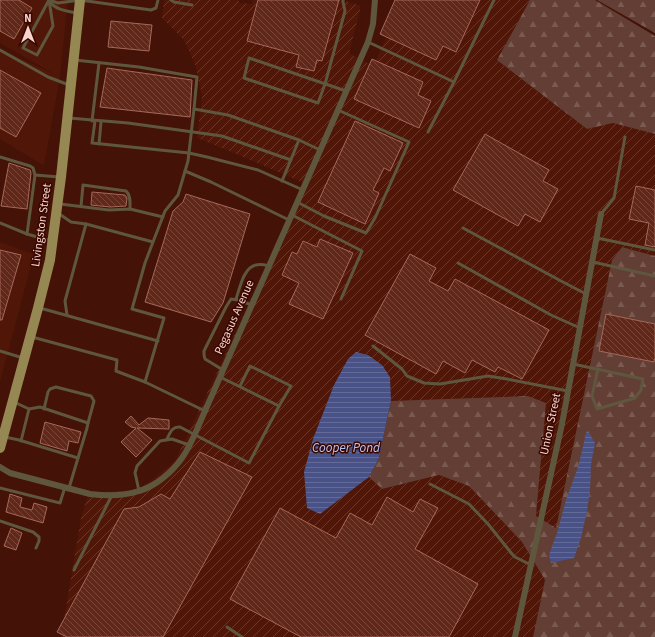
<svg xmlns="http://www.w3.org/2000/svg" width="655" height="637" font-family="'Source Sans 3',sans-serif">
  <defs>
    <pattern id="industrial-furrows" width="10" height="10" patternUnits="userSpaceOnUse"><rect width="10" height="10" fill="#501607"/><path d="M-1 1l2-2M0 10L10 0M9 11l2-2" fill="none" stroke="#6a372a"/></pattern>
    <pattern id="forest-firs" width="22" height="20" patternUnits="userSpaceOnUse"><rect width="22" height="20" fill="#633e34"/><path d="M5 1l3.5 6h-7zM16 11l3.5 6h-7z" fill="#7a5950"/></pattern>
    <pattern id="water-rules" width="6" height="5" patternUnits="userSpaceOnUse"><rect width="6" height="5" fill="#495287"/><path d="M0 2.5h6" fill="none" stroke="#646a97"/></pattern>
    <pattern id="building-back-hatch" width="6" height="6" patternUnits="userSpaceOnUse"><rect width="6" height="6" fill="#612719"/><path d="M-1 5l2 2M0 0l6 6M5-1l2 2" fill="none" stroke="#784539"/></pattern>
  </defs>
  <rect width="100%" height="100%" fill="#441206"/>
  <g fill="#501607">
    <polygon points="0,0 68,0 60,77 44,166 0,139 0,49 54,74 0,43"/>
    <polygon points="0,242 33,254 32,262 0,382"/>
  </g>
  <polygon fill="url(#industrial-furrows)" points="164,0 239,0 239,3 252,4 253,0 342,0 361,6 349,53 373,66 403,0 530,0 497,60 587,129 613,123 655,134 655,256 622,247 612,260 556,529 536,516 546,403 391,401 379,458 382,489 439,475 469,486 522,542 545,581 533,637 61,637 81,518 89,492 138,491 175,461 233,338 304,183 241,156 197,138 202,96 196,67 184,40 162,18"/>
  <g fill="url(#forest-firs)">
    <polygon points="530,0 595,0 655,36 655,134 613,123 587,129 497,60"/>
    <polygon points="597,0 655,0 655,33"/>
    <polygon points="622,247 655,256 655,637 533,637 545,580 522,542 469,486 439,475 382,489 369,477 379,458 391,401 528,396 546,403 536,516 556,528 612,260"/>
  </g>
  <g fill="url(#water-rules)">
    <polygon points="356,352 368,355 382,365 390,377 391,401 379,458 369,477 320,514 307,508 304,472 313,439 334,385 348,359"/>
    <polygon points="587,430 595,443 591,464 590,491 587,511 581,538 574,558 551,563 549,555 557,533 566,500 578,467"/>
  </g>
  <g fill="url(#building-back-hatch)" stroke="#a4695a">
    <polygon points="0,0 19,0 32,8 14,39 0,31"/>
    <polygon points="258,0 339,0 322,61 317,60 314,71 296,67 299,55 247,41"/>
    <polygon points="395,0 480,0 456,52 443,46 436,60 380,34"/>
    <polygon points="111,21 152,25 149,51 108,47"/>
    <polygon points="372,59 423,82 418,95 431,101 419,128 354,99"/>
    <polygon points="107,68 192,80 190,117 100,107"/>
    <polygon points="0,70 41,93 16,137 0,128"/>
    <polygon points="355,121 403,143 390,171 384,168 373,190 379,193 365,224 318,202"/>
    <polygon points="485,134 549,170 543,181 558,189 540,222 525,214 518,226 453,190"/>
    <polygon points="9,163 30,170 31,173 27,209 1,206"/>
    <polygon points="636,186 655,190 655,247 645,245 649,223 629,219"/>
    <polygon points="92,192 125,195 127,198 126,206 110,207 91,205"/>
    <polygon points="186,194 250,214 223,303 211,322 145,302 173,211 183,202"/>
    <polygon points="320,239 353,253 323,319 289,304 299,283 282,275 292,252 297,254 303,241 317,247"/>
    <polygon points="0,250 21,255 2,320 0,320"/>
    <polygon points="410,254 436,268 429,281 448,291 455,279 549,330 522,379 498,367 495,372 472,360 465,373 443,361 436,374 365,335"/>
    <polygon points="606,314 655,324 655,358 654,362 599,351"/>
    <polygon points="131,416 139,425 148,418 169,420 169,429 137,428 152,440 136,457 121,442 136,428 131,427 125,422"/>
    <polygon points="45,422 81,432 78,443 69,441 67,451 40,443"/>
    <polygon points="200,452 252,477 163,637 67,637 57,632 124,509 139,507 161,494 170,499"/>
    <polygon points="10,494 22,498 20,507 32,510 34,503 47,507 43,523 6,512"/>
    <polygon points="387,497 413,512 420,499 438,508 415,549 478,584 449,637 301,637 230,599 280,508 336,538 350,513 372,525"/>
    <polygon points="11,528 22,533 16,550 4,546"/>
  </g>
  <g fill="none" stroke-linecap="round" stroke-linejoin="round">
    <g stroke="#5e573e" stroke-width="3">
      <polygon points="49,0 53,26 37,55 23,48"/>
      <polyline points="49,0 58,3 80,0 151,10 156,8 158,0"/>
      <polyline points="171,0 174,2 192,5"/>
      <polyline points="343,0 343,2 345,11 325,84 318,103 244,78 249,58 346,91"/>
      <path d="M50,2C56,10 67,11 77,13"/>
      <polyline points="368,42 454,82 494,0"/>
      <polyline points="0,50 48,77 69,85"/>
      <polyline points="75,60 139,67 197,77 194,109"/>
      <polyline points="69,118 128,123 222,136 291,160"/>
      <polyline points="92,121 99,63"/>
      <polyline points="95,121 92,143 189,153 207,157 258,170 303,190"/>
      <polyline points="428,132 454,82"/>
      <polyline points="99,144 101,122"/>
      <polyline points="0,157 30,166 33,168 35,175 27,234"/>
      <polyline points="185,171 211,182 289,220"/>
      <polyline points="35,175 59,177"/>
      <polyline points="282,181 299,140"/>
      <polyline points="297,202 324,216 366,233 375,218 409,142 338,110"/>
      <polyline points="60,204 109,210 130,209 163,217"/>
      <path d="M81,206L83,185L126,191C131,195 130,203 130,209"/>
      <polyline points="58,213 71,222 86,224 153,242 145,263 132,309 164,318 145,382"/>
      <polyline points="601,214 614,198 625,137"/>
      <polyline points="292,215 362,251 341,299"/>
      <polyline points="0,223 27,234 51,241"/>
      <polyline points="463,228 561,281 586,294"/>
      <polyline points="597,238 655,250"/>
      <polyline points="153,242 165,211 178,195 188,161 194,109 228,115 299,140 320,150"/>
      <polyline points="593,262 655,276"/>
      <polyline points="458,263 551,315 580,328"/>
      <path d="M236,299C240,288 243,268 256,265C260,264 265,265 269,266"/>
      <polyline points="40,308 158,341"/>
      <polyline points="67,315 65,301 86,224"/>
      <polyline points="32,337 117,360 116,371 145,382 205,411"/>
      <polyline points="373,346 402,369 407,376 424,383 440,384 488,376 507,379 568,391"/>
      <polyline points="0,351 23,358"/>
      <polyline points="573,364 643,379 641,390 635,398 597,409 592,396 598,369"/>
      <polyline points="223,370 205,359 204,355 204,351 226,307 231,299 238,300 252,305"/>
      <polyline points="240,386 250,366 291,386 279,406"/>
      <polyline points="14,402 29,409 40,407 88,423"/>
      <polyline points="44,409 48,392 50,389 56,387 91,396 94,401 88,423 87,428 69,488"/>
      <polyline points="5,437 19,440 78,458"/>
      <path d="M167,439C170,433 172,426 180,427L249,463L279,406L220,377"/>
      <polyline points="21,441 29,409"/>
      <polyline points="430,484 469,504 488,524 512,554 515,557 531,565"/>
      <polyline points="0,488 60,503 65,487"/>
      <polyline points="139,491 136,477 135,473 137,466 160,441 172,439 189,445"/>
      <polyline points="0,521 33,532 39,537 39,541 36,548"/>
      <polyline points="74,570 112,495"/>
      <polyline points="227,627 242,637"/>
    </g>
    <g stroke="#5e573e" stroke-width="6">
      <path d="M0,467L10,473L90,494C106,496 124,496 139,491C156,486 172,472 182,458C192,444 198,426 205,411L368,42L373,24L375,0"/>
      <polyline points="515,637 562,424 601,214"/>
    </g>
    <polyline stroke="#968853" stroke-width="10" points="0,448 38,308 50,260 61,177 80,0"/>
  </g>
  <g text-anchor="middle" stroke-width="3" stroke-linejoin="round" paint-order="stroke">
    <g font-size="12" fill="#f7d5cc" stroke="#380700">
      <text transform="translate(41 225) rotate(-82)" y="4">Livingston Street</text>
      <text transform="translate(234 317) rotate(-66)" y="4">Pegasus Avenue</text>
      <text transform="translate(550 424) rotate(-78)" y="4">Union Street</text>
    </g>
    <g font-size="13" font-style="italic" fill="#b9c4f5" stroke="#380700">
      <text x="346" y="452">Cooper Pond</text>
    </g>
  </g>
  <g transform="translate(28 28)" stroke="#380700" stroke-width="3" paint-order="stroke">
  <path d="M0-3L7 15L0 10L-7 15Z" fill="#f7d5cc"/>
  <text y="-6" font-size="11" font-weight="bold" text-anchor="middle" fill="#f7d5cc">N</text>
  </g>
</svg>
